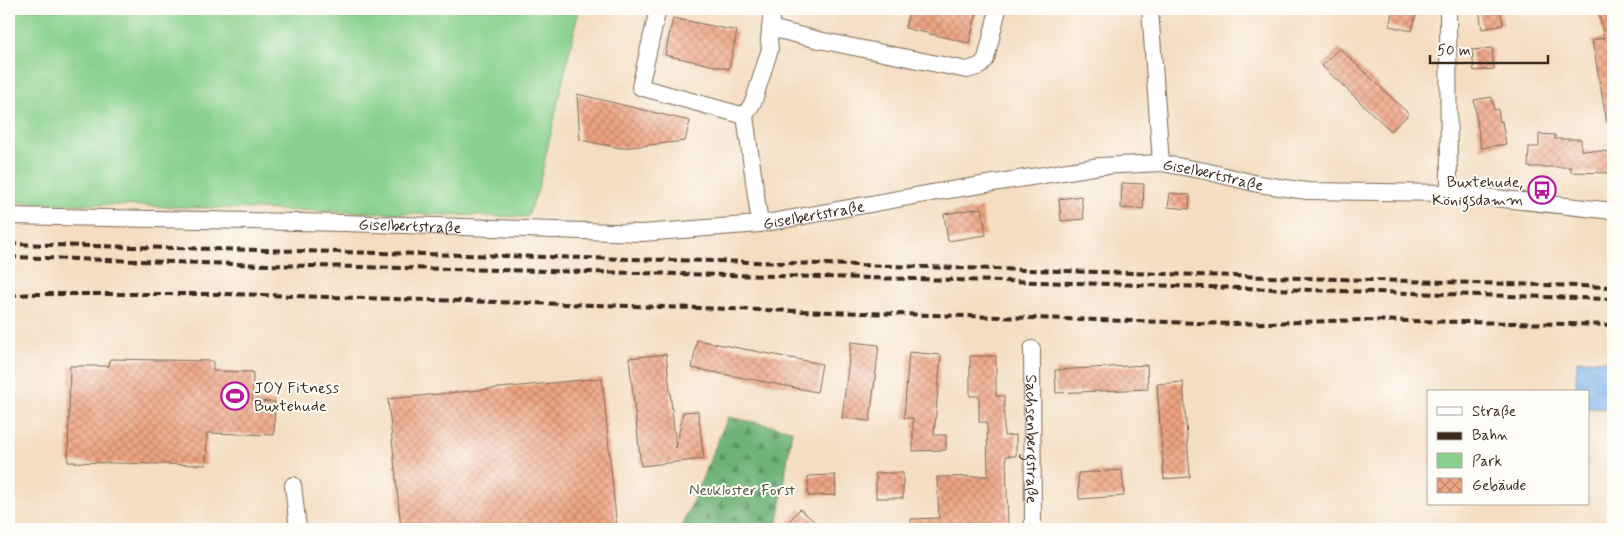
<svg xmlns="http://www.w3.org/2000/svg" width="1622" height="538" font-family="Mynerve,sans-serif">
  <defs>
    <pattern id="forest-firs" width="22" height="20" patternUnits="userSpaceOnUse" patternTransform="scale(1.25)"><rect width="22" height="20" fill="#6eb277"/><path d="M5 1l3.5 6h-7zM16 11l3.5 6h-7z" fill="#5c9161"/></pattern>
    <pattern id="water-ripples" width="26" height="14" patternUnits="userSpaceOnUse" patternTransform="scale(1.25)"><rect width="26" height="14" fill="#7ab3ea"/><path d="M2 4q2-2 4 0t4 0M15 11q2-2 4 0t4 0" fill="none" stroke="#6592bd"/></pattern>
    <pattern id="building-cross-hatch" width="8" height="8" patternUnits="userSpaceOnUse" patternTransform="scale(1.25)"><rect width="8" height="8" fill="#efa483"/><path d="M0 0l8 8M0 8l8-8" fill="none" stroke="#c3866b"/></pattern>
  </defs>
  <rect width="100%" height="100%" fill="#fdfcf7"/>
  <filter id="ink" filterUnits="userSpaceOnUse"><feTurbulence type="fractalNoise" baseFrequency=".02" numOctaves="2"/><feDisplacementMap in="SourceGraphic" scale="10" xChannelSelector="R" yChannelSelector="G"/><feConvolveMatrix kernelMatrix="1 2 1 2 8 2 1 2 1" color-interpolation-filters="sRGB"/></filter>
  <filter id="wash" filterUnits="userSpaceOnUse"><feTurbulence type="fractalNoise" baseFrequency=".0096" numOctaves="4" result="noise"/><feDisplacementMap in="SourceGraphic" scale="20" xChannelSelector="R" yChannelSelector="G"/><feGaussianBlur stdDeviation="1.12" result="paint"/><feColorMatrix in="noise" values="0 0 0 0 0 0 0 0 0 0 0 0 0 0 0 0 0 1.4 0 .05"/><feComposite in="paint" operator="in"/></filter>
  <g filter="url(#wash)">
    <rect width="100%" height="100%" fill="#f4ddc1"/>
    <polygon fill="#88d08b" stroke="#627d54" points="9,9 579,9 538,190 527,217 9,202"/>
    <polygon fill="url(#forest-firs)" stroke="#546e4a" points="728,417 792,430 777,529 681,529"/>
    <polygon fill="url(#water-ripples)" stroke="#5a6e84" points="1577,360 1613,361 1613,409 1588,408 1588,392 1576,392"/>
    <g id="blocks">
      <g fill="url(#building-cross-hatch)">
        <polygon points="910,9 978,9 969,43 905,28"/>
        <polygon points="1393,9 1417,10 1412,31 1389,26"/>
        <polygon points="1479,9 1500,9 1503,25 1482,29"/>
        <polygon points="1598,9 1613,9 1613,121 1607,122 1592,40 1604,38"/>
        <polygon points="673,18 737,31 729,69 665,55"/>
        <polygon points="1339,48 1409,114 1391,131 1322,66"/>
        <polygon points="1492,48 1494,69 1474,71 1472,50"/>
        <polygon points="577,94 690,121 685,141 621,148 580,140"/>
        <polygon points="1492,97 1494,110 1498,109 1500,122 1502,121 1506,144 1481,148 1474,100"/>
        <polygon points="1539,134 1555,135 1555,139 1581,139 1581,150 1613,152 1613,173 1571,172 1571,167 1528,167 1529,147 1539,147"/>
        <polygon points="1122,183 1144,184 1143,209 1121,208"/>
        <polygon points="1170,193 1190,195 1189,209 1168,207"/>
        <polygon points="1081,196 1084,219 1061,221 1059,199"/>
        <polygon points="982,208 986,235 948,241 944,214"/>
        <polygon points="697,340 822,364 817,392 692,368"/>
        <polygon points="851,342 879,345 870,421 842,418"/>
        <polygon points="909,352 941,355 934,435 946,435 946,450 913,451 913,418 904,418"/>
        <polygon points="666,354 676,448 683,412 698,411 704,459 641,466 629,358"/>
        <polygon points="970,356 996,356 996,396 1004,396 1004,436 1016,435 1016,456 1006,456 1008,529 912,529 911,519 939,518 937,477 988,476 987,422 979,422 979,396 970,396"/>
        <polygon points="110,359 213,361 213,371 253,372 252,401 275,402 274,435 207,433 206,465 68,462 70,366 109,366"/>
        <polygon points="1147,365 1148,389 1056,393 1055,370"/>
        <polygon points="602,378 617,529 401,529 388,399"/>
        <polygon points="1183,382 1190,477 1164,479 1157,384"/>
        <polygon points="1122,470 1124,496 1079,499 1078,473"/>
        <rect x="876" y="473" width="27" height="25"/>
        <polygon points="835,475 836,495 808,496 808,476"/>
        <polygon points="800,509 823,529 782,529"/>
      </g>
    </g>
  </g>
  <g filter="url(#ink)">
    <use href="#blocks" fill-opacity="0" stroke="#7c6957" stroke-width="1"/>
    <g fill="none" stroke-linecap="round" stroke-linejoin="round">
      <g stroke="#7c6957" stroke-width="18">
        <g id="minor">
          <polyline points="658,9 640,87 745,116"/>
          <polyline points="1150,9 1161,163"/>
          <polyline points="1448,9 1449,193"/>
          <polyline points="770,28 819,40 967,70 980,66 986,59 998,9"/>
          <path id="s1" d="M9,216L343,223L642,233L760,224L931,193L1100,166L1161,163L1205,171L1258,184L1307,191L1449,193L1613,211"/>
          <polyline points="760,224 745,116 754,100 770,49 769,40 772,9"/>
          <path id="s2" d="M1032,349L1033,529"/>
          <polyline points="293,485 298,529"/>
        </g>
      </g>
      <use href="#minor" stroke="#fff" stroke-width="16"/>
      <g stroke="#3b2a1e" stroke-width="4" stroke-dasharray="8 4" stroke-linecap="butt">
        <polyline points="9,244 753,262 1613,287"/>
        <polyline points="9,257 267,265 1005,281 1613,299"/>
        <polyline points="9,296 31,294 228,294 1233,324 1364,320 1613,325"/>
      </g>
    </g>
  </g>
  <defs>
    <g id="bus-ring" transform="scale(1.4375)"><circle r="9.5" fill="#fdfcf7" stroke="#b5179e" stroke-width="1.5"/><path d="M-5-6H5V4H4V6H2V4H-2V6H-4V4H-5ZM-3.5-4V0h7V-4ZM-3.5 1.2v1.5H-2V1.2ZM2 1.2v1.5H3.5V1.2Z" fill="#b5179e"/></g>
    <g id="stadium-ring" transform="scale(1.4375)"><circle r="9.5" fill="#fdfcf7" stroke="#b5179e" stroke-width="1.5"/><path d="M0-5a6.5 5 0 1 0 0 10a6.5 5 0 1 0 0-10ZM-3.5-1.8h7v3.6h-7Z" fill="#b5179e"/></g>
  </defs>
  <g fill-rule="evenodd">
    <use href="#bus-ring" x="1542" y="190"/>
    <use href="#stadium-ring" x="235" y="396"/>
  </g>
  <g text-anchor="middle" stroke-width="4" stroke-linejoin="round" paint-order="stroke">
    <g font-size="16" fill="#3b2a1e" stroke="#fdfcf7">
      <text dy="6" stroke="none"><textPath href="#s1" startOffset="1211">Giselbertstraße</textPath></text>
      <text dy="6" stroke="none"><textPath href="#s1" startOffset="806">Giselbertstraße</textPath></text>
      <text dy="6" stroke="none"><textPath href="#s1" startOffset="401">Giselbertstraße</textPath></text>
      <text dy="6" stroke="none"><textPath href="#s2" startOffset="90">Sachsenbergstraße</textPath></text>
    </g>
    <g font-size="16" fill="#3b2a1e" stroke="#fdfcf7" text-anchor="end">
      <text x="1523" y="187">Buxtehude,<tspan x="1523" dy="18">Königsdamm</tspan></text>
      <text x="254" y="393" text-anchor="start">JOY Fitness<tspan x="254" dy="18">Buxtehude</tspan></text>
    </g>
    <g font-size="16" fill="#525c3f" stroke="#fdfcf7">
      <text x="742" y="495">Neukloster Forst</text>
    </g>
  </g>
  <rect width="1622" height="538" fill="none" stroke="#fdfcf7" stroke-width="30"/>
  <rect x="1427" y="390" width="162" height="115" fill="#fdfcf7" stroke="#afa8a0"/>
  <rect x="1437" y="407" width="25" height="8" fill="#ffffff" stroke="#afa8a0"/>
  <text x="1472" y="416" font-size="15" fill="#3b2a1e">Straße</text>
  <rect x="1437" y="432" width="25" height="8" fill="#3b2a1e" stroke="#afa8a0"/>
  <text x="1472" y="440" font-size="15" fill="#3b2a1e">Bahn</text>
  <rect x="1437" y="453" width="25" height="15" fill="#88d08b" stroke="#afa8a0"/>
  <text x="1472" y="466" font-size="15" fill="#3b2a1e">Park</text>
  <rect x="1437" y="478" width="25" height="15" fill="url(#building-cross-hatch)" stroke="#afa8a0"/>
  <text x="1472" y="490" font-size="15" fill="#3b2a1e">Gebäude</text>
  <path d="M1430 55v8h118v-8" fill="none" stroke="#3b2a1e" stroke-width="2.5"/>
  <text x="1437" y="55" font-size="15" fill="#3b2a1e" stroke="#fdfcf7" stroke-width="4" paint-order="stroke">50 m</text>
</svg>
